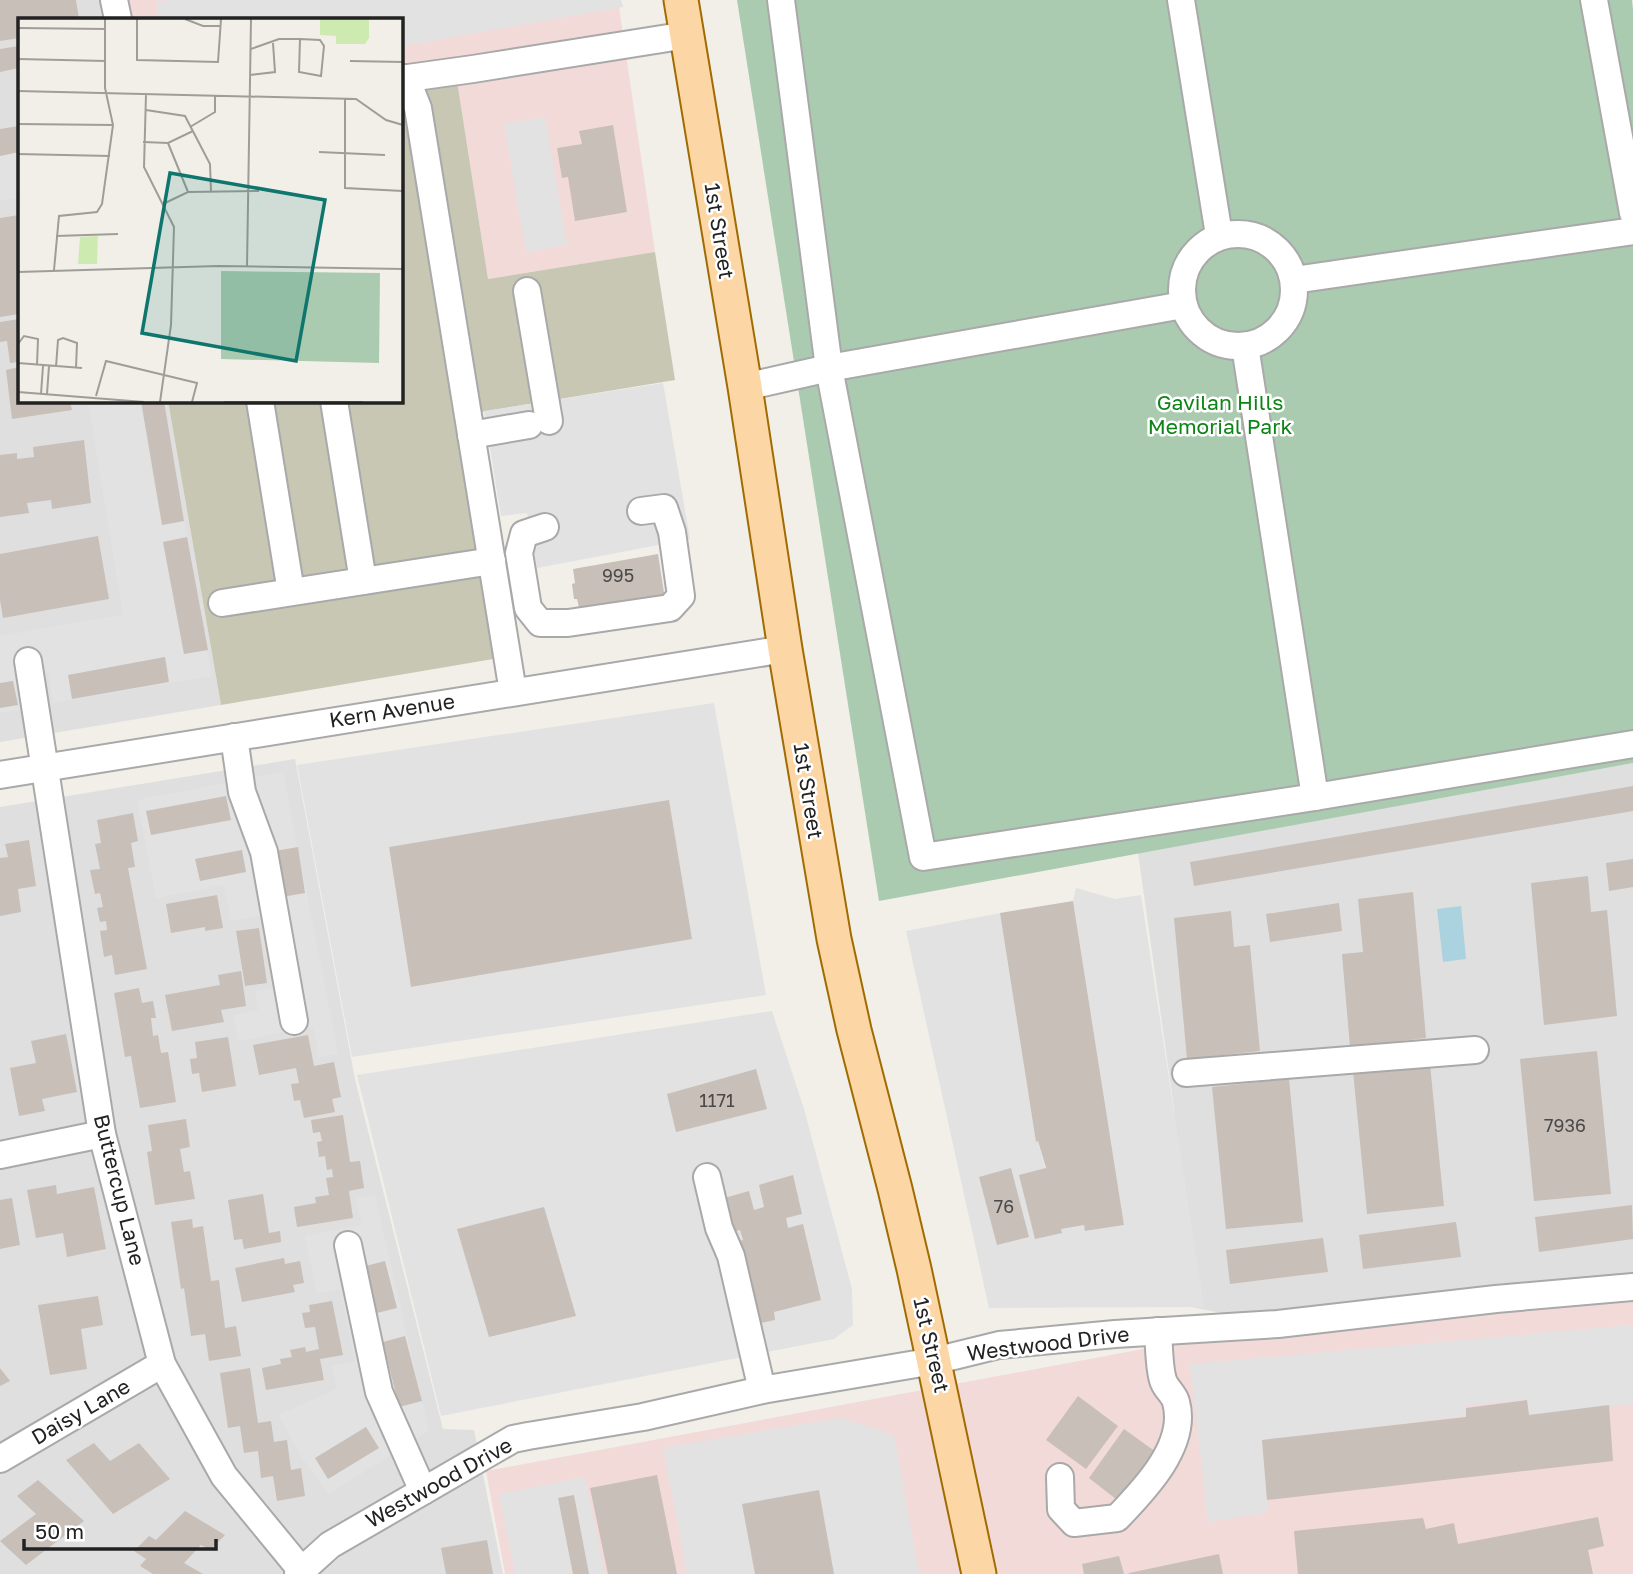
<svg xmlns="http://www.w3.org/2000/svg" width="1633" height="1574" font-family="'Golos Text',sans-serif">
  <rect width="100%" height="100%" fill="#f2efe9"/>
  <g fill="#e0dfdf">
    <polygon points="0,0 102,0 105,19 19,19 19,401 168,401 221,705 0,742"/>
    <polygon points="295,759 355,1079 443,1429 474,1430 503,1574 0,1574 0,807"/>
    <polygon points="1633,763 1633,1288 1278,1324 1191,1307 1174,1108 1138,853"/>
  </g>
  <g fill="#f2dad9">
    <polygon points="102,0 618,0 655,252 488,279 457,82 401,86 401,19 105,19"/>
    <polygon points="1633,1288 1633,1574 505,1574 486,1471 1278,1324"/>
  </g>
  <polygon fill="#c7c7b4" points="457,81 488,279 655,252 675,380 463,415 505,657 221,705 168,401 401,401 401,86"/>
  <polygon fill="#aacbaf" points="737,0 1632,0 1633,9 1633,763 879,901"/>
  <g fill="#e2e2e2" fill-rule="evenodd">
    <polygon points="167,0 621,0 623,7 401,46 401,19 159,19 156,2"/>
    <polygon points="545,117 567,245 526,252 504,124"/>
    <polygon points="19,130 19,198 0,201 0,133"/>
    <polygon points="663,383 690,539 537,568 527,513 501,516 484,411"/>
    <polygon points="88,401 163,401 212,676 53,703 48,673 20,678 24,709 0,713 0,636 123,615"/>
    <path d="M714,703L766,995L352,1057L297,765ZM669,801L692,939L411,987L389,847Z"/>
    <polygon points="283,772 338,1053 319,1057 313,1027 238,1041 233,1015 258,1010 255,992 277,987 263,915 231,921 224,885 156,898 137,800"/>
    <polygon points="1076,888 1115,899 1141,895 1204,1307 989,1308 906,931 1000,913 1036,1141 1038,1141 1061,1228 1084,1225 1086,1231 1124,1225 1073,901"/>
    <polygon points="772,1011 804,1109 852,1289 853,1325 834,1339 441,1416 357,1075"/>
    <polygon points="375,1195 429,1431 329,1494 302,1458 278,1415 337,1389 331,1366 355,1362 340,1289 317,1293 305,1236 362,1225 356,1198"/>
    <polygon points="1633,1325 1633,1404 1529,1415 1528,1399 1465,1406 1465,1416 1262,1440 1268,1512 1208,1522 1190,1364"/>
    <polygon points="841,1418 894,1435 919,1574 687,1574 663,1448"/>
    <polygon points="585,1477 605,1574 515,1574 499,1494"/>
  </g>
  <polygon fill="#aad3df" points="1461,906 1466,959 1443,962 1437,909"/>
  <g fill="#c7bfb8">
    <polygon points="0,0 76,0 79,19 19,19 19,38 0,41"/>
    <polygon points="19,46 19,68 0,72 0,49"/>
    <polygon points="613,125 627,212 575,221 568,177 562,178 557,148 582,144 579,131"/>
    <polygon points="19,126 19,152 0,156 0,129"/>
    <polygon points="19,215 19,314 0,317 0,218"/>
    <polygon points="19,319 19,362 10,363 7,341 0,342 0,322"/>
    <polygon points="19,367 19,401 70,401 72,410 12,419 6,370"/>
    <polygon points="141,401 164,401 184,521 162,525"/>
    <polygon points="84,440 91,503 52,509 51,500 27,503 29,513 0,517 0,455 17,453 17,459 34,457 33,447"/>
    <polygon points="98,536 109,599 3,618 0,600 0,554"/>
    <polygon points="187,537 208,650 184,654 163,542"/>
    <polygon points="658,554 665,599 580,612 577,599 574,599 572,584 575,583 573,569"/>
    <polygon points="165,657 169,682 72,699 68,675"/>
    <polygon points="13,681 18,705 0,708 0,683"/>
    <polygon points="1633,786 1633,811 1194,886 1190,862"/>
    <polygon points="226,796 231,820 151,835 146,811"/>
    <polygon points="669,800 692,939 411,987 389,847"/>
    <polygon points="133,813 138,841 131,843 135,867 128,868 147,969 115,975 112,955 104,957 100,931 107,930 106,921 100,922 97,908 103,907 100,893 95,894 90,870 100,869 95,844 101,843 97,820"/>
    <polygon points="29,840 36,886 18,889 21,912 0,916 0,858 8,857 5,844"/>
    <polygon points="298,847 305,893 282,897 275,851"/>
    <polygon points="242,850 246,872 200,881 195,859"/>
    <polygon points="1633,859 1633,887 1609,891 1606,863"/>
    <polygon points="1588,876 1591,912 1607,910 1617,1016 1544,1025 1531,883"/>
    <polygon points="1413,892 1426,1038 1350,1047 1342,954 1363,952 1358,899"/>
    <polygon points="217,895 223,928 205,931 205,927 171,933 166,904"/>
    <polygon points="1073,901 1124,1225 1085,1231 1084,1225 1061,1229 1062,1233 1035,1239 1019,1175 1046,1168 1038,1141 1036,1142 1000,913"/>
    <polygon points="1339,903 1342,931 1270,942 1266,914"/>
    <polygon points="1231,911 1234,947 1250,945 1260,1051 1187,1059 1174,918"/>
    <polygon points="259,928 267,983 245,986 236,931"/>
    <polygon points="241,971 246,1006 221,1010 224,1022 172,1031 165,995 220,985 218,975"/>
    <polygon points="139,988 142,1003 153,1001 156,1018 151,1018 153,1036 158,1035 161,1053 168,1052 176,1102 140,1108 131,1056 125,1057 114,993"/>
    <polygon points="66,1034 77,1092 42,1099 45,1111 19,1116 10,1068 36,1063 31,1041"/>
    <polygon points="308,1035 314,1066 334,1062 341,1097 332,1099 335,1112 304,1118 300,1100 294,1101 291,1084 299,1083 296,1068 259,1075 253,1045"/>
    <polygon points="228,1037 236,1086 202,1092 199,1073 192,1074 190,1059 197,1058 195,1042"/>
    <polygon points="1597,1051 1611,1194 1534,1201 1520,1059"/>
    <polygon points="1430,1064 1444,1206 1367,1214 1353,1071"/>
    <polygon points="756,1069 767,1109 676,1132 667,1094"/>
    <polygon points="1289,1079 1303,1222 1226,1229 1212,1087"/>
    <polygon points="343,1115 350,1162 360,1161 364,1188 349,1191 353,1218 297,1227 294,1207 316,1203 315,1197 329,1195 326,1178 333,1177 332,1169 327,1170 325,1156 319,1157 317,1142 322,1141 320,1132 313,1133 311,1120"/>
    <polygon points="186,1119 190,1147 180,1149 184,1172 190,1171 195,1199 155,1205 147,1152 152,1151 148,1125"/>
    <polygon points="1011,1168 1029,1237 997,1245 979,1177"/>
    <polygon points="793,1175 802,1214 786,1218 788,1228 803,1224 821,1300 774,1312 775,1320 756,1324 733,1243 743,1240 740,1230 728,1233 721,1199 749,1191 754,1210 764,1207 759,1185"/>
    <polygon points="56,1185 57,1194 94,1187 106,1249 67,1257 63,1233 36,1238 27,1190"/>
    <polygon points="263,1194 269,1233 280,1231 281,1242 244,1249 242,1239 234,1240 228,1200"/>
    <polygon points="12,1198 20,1245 0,1249 0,1200"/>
    <polygon points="1632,1205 1633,1239 1539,1252 1535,1217"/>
    <polygon points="544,1207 576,1316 489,1337 457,1229"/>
    <polygon points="192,1219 193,1228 203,1226 211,1281 219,1280 225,1328 236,1326 241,1356 209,1361 205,1334 191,1336 184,1288 181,1289 171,1222"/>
    <polygon points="1456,1222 1461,1257 1363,1269 1359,1235"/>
    <polygon points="1323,1238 1328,1272 1230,1284 1226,1250"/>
    <polygon points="284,1258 285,1264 300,1261 304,1283 293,1285 295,1292 242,1302 235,1268"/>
    <polygon points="385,1261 397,1308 373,1314 362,1267"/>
    <polygon points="98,1296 103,1325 81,1329 87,1369 50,1375 38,1305"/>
    <polygon points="332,1301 343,1355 320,1359 324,1380 266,1390 262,1368 281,1364 280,1359 292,1357 290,1350 305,1347 306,1352 319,1349 315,1327 305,1328 302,1313 310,1312 309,1305"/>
    <polygon points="405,1336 422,1401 399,1407 383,1342"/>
    <polygon points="0,1368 10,1381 0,1386"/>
    <polygon points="250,1368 258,1423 271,1421 274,1442 287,1440 291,1470 301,1468 305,1496 277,1501 273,1476 261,1478 258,1451 244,1453 240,1426 228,1428 220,1373"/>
    <polygon points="1078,1396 1118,1426 1086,1469 1046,1440"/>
    <polygon points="1527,1400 1529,1415 1609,1405 1613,1461 1267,1500 1262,1440 1466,1417 1466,1408"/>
    <polygon points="366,1427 379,1448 328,1479 315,1458"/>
    <polygon points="1124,1429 1174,1465 1121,1503 1089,1478"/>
    <polygon points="94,1443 110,1461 139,1443 170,1479 113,1514 66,1460"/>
    <polygon points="657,1475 677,1574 608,1574 590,1488"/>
    <polygon points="38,1480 84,1521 26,1565 0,1541 36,1514 17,1496"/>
    <polygon points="819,1490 834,1574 755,1574 742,1504"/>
    <polygon points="574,1495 589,1574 573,1574 558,1498"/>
    <polygon points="185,1511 225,1535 210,1550 201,1545 184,1563 203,1574 153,1574 140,1566 146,1559 134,1551 149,1536 156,1540"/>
    <polygon points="1598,1517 1604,1546 1588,1550 1593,1574 1298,1574 1294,1531 1423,1518 1426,1529 1454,1523 1458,1544"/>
    <polygon points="487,1540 493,1574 446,1574 441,1548"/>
    <polygon points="1219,1554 1223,1574 1129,1574 1129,1573"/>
    <polygon points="1119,1556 1124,1574 1084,1574 1082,1564"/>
  </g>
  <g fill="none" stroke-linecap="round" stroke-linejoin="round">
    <g stroke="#a9a9a9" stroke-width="30">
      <g id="minor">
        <polyline points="114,0 118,19"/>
        <polyline points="781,0 829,368 923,857 1315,797 1633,744"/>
        <polyline points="1181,0 1219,235"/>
        <polyline points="1594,0 1633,213"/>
        <polyline points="406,78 418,108 513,692"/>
        <polyline points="401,79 473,69 687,35"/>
        <circle cx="1238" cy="290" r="56"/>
        <polyline points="1294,280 1633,231"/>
        <polyline points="527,291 549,421"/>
        <polyline points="1245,346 1315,797"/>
        <polyline points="745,387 829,368 1183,305"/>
        <polyline points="260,401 291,592"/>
        <polyline points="334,401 363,581"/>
        <polyline points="471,435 529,425"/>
        <polyline points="545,527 524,534 519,553 528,608 540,623 568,623 670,608 681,596 672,532 664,508 641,511"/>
        <polyline points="222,603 492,561"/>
        <polyline points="28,661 102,1134 162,1364 224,1476 302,1571"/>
        <polyline points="234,737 242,792 264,852 294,1021"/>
        <polyline points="0,775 785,649"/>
        <polyline points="1186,1073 1475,1050"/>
        <polyline points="0,1155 102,1134"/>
        <polyline points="707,1177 719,1228 731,1256 762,1390"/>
        <polyline points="348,1245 379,1392 423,1491"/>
        <polyline points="0,1459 162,1364"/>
        <path d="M1060,1477L1061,1509L1074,1523L1117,1518C1144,1490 1188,1445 1176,1402C1174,1394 1165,1388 1163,1380C1159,1368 1159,1344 1158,1331"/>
        <polyline points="298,1574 330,1545 513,1439 528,1436 643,1417 762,1390 934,1361 999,1345 1115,1334 1278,1324 1496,1299 1633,1287"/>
      </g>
    </g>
    <g stroke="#a06b00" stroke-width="37">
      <polyline id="major" points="681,0 745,387 785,649 834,939 854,1030 895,1189 914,1269 979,1574"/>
    </g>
    <use href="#minor" stroke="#fff" stroke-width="26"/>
    <use href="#major" stroke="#fcd6a4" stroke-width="33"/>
  </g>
  <g text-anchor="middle" stroke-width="5" stroke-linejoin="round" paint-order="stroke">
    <g font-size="18" fill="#4b4948">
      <text x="618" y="582">995</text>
      <text x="717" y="1107">1171</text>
      <text x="1565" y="1132">7936</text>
      <text x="1004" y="1213">76</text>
    </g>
    <g font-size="21" fill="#222" stroke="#fff">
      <text transform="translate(719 231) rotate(81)" y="7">1st Street</text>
      <text transform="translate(392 711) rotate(-9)" y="7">Kern Avenue</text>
      <text transform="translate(808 791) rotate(81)" y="7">1st Street</text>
      <text transform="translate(119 1190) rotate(76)" y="7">Buttercup Lane</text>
      <text transform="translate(1048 1344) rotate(-7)" y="7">Westwood Drive</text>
      <text transform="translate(931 1345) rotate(77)" y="7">1st Street</text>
      <text transform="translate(81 1412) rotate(-30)" y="7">Daisy Lane</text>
      <text transform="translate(439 1483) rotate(-29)" y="7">Westwood Drive</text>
    </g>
    <g font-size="21" fill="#0c8416" stroke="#fff">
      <text x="1220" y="410">Gavilan Hills<tspan x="1220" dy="24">Memorial Park</tspan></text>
    </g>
  </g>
  <g transform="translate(18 18)">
    <rect width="385" height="385" fill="#f2efe9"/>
    <path d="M302,1H351V20L347,26H318V18L302,17ZM80,218L79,246H60L62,219Z" fill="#cdebb0"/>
    <path d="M203,253L362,255L361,345L203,341Z" fill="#aacbaf"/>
    <path fill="none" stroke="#9f9d99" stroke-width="2" d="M119,1V42L200,44L203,1M167,1L185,8H203M0,10L88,11M233,31L261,21H282L302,22L306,28L303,58L281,54L282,21M0,41L88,43M332,43L385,44M232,57L257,54L255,25M0,73L338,81L368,102L385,107M128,76L126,149L156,209L153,307L142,384M327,81V170L385,173M128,92L167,98L192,146L193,173M0,106L95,107M172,109L197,94V77M125,124L150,125L175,113M150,125L170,174M301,134L367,137M0,136L92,138M147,185L170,174L241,173M38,218L100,216M229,248L233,1M36,252L41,198L79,194L84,186L95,107L87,70V1M0,254L200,248L385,251M0,326L6,318L20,321L19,347M0,345L64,350M38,349L40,322L45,320L59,325L58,350M0,374L126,384M23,376L25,348M29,376L31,348M78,378L88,343L179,365L174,384M206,384H345"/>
    <path fill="#0f766e" fill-opacity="0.15" stroke="#0f766e" stroke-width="3.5" d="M152,155L307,182L278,343L124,315Z"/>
    <rect width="385" height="385" fill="none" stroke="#222" stroke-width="3.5"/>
  </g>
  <path d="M24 1539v10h192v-10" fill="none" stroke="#222222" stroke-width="3.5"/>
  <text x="35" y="1539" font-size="21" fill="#222222" stroke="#ffffff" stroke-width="5" paint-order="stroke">50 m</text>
</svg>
